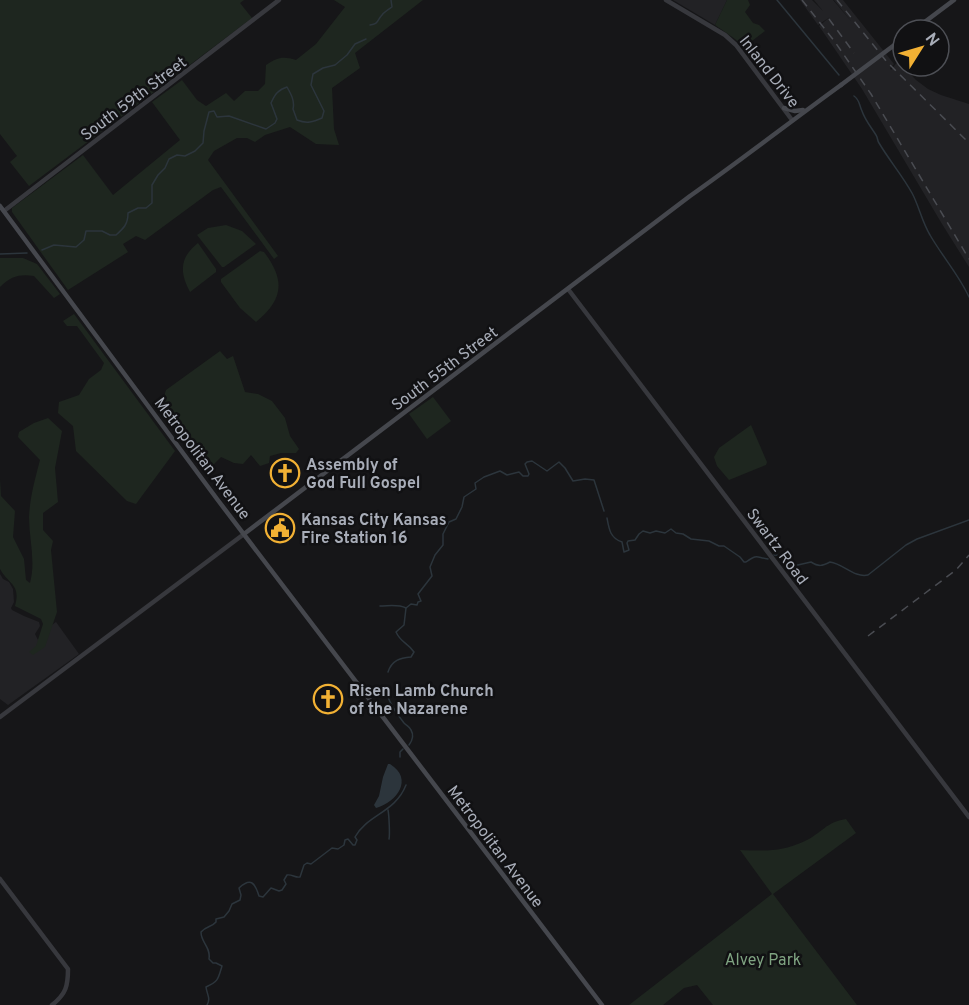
<svg xmlns="http://www.w3.org/2000/svg" width="969" height="1005" font-family="Overpass,sans-serif">
  <rect width="100%" height="100%" fill="#161618"/>
  <g fill="#222225">
    <polygon points="673,0 727,0 715,25"/>
    <polygon points="800,0 812,0 823,11 814,0 833,0 851,21 834,0 843,0 894,64 890,68 891,70 898,61 916,80 928,89 941,95 969,104 969,267 942,224 862,89 819,26 830,17 818,25"/>
    <polygon points="0,574 3,579 9,582 13,589 14,602 11,608 12,610 24,616 39,622 40,626 35,634 38,640 45,630 56,622 79,654 8,705 0,699"/>
  </g>
  <g fill="#1e261f">
    <polygon points="0,0 244,0 240,3 252,18 29,186 10,162 17,156 0,134"/>
    <path d="M334,0H423L355,53L360,68L332,88L334,129L339,145L316,144L290,127L265,135L255,142L247,138H237L214,151L208,160L278,256L274,259L221,187L213,190L145,240L136,236L123,244L128,252L68,290L12,212V208L83,155L113,195L180,140L152,102L182,80L197,100L206,106L226,93L234,101L245,91H258L265,84L266,65C278,57 283,56 296,60L316,44L345,7Z"/>
    <polygon points="727,0 748,0 750,5 745,12 753,23 759,25 765,31 744,47 735,39 715,25"/>
    <polygon points="226,225 242,231 256,244 224,267 222,267 197,235 208,228"/>
    <path d="M198,243L216,269V272L190,292C179,272 180,257 198,243Z"/>
    <path d="M260,251L264,252C285,280 284,299 256,322L240,308L221,282V279Z"/>
    <path d="M0,258H23L37,264L60,294L54,298L34,276C20,274 11,276 0,287Z"/>
    <polygon points="74,314 175,451 136,504 127,501 76,451 73,426 58,413 59,402 79,395 89,379 101,370 104,363 77,326 67,326 63,321"/>
    <polygon points="220,351 227,359 233,356 245,392 258,394 272,401 285,418 290,436 299,449 296,453 281,453 270,456 269,463 260,466 251,455 243,464 234,463 221,457 210,468 166,410 163,400 166,390"/>
    <polygon points="433,397 451,421 427,439 409,414"/>
    <path d="M48,418L62,431L55,468L58,502L43,513V530L53,541L51,550L57,612L45,647L33,655L29,652L36,646L43,624L41,619L15,606C21,584 9,585 0,569V479L1,496L15,511L13,537L24,559L26,580L30,583C36,561 29,539 29,517C30,497 35,479 40,460L18,437L19,432L34,423Z"/>
    <polygon points="751,425 767,462 766,465 729,480 717,466 714,457 719,448"/>
    <path d="M846,819L856,833L773,894L857,1005H713L697,985L684,988L663,1005H629L772,894L740,850C764,851 782,852 805,841C822,833 826,822 846,819Z"/>
  </g>
  <path fill="#2c353c" d="M388,764H390C414,779 397,802 376,808L374,805L379,796L383,777Z"/>
  <g fill="none" stroke-linecap="round" stroke-linejoin="round">
    <g stroke="#2c353c" stroke-width="1.5">
      <polyline points="777,0 839,75"/>
      <path d="M370,25C379,24 377,20 382,15C384,12 389,9 392,7L391,0"/>
      <path d="M854,96C860,100 859,105 862,111C865,120 871,127 876,135C878,138 877,140 879,143C889,160 902,175 912,193C919,206 922,222 930,235C942,256 959,275 969,297"/>
      <path d="M42,250L54,245L76,247L84,240L86,231H102L110,235H116C124,228 128,224 128,213L138,208H146L152,203V185L158,175L165,168L169,159L177,155L185,156L195,151L203,143L204,131L209,112L214,111L217,117L229,116L266,129L275,123L277,119L271,103C275,94 278,90 287,87C291,94 295,101 293,109L297,120C307,124 313,122 322,118L324,111L311,85L313,74L323,68L335,65L347,55L355,44L366,39"/>
      <polyline points="0,254 27,253"/>
      <path d="M607,518C609,529 610,538 622,542L624,552L629,550L627,543L628,541L635,540L639,534L643,531L650,533L656,531L665,533L671,529L676,533L683,534L691,539L709,541L719,546H724L740,557L744,562H746C758,554 755,557 768,559"/>
      <path d="M774,555C782,554 783,562 789,567L811,562C819,567 822,566 830,562C844,564 854,578 868,575L906,545L917,539L969,520"/>
      <path d="M380,606C389,606 398,604 406,608"/>
      <path d="M388,672C392,660 400,658 411,657L414,652C408,643 401,643 396,632L404,625L406,608L411,604L417,605L418,602L421,601L418,594L432,576L430,567L435,555L443,545V534L449,522L456,519L462,507L464,497L476,489L475,483L484,477L500,471L507,475L519,472L523,476H528L529,474L525,464L527,462L532,461L547,471L559,462L565,468L573,481L585,479L594,480L604,511"/>
      <path d="M386,688C386,699 397,714 404,723C407,726 410,727 411,730C414,735 412,741 409,745"/>
      <polyline points="400,757 400,752 403,749"/>
      <path d="M388,810C389,815 390,835 389,839"/>
      <path d="M207,1005C211,998 207,995 206,987C219,981 218,979 222,966L216,963H213L209,959C211,947 201,943 201,932C206,926 212,927 216,922V919L224,917L229,911L232,904L240,900L241,895L239,888C251,877 255,883 259,896L263,897L271,888L279,891L282,890L286,884L284,880L287,875C292,874 295,878 300,877L304,865L307,863L311,864L332,848L338,849L344,845L345,840L348,839L353,845H355L357,840L355,837C368,814 395,813 406,785"/>
    </g>
    <g stroke="#37383d" stroke-width="4.5">
      <polyline points="666,0 725,35 736,45 792,120"/>
      <polyline points="4,211 279,0"/>
      <polyline points="568,289 969,817"/>
      <polyline points="0,717 244,534"/>
      <path d="M0,879L68,969C68,986 66,994 52,1005"/>
    </g>
    <g stroke="#45474d" stroke-width="4.5">
      <polyline points="914,30 954,0"/>
      <polyline points="784,108 795,111 803,110"/>
      <polyline points="0,206 217,499 602,1005"/>
      <path d="M244,534L690,196C741,160 790,122 841,85"/>
    </g>
    <g stroke="#4a4c52" stroke-width="1.5" stroke-dasharray="8 6" stroke-linecap="butt">
      <polyline points="802,0 835,42 871,94 969,259"/>
      <polyline points="837,0 887,62 969,143"/>
      <polyline points="829,19 854,53"/>
      <polyline points="868,636 956,570 969,555"/>
    </g>
    <polyline stroke="#45474d" stroke-width="4.5" points="841,85 901,40"/>
  </g>
  <defs>
    <g id="church-ring" transform="scale(1.5)"><circle r="9.5" fill="#111113" stroke="#f2b134" stroke-width="1.5"/><path d="M-1.2-6h2.4v3.5h3.3v2.4h-3.3V6h-2.4V-.1h-3.3v-2.4h3.3Z" fill="#f2b134"/></g>
    <g id="civic-ring" transform="scale(1.5)"><circle r="9.5" fill="#111113" stroke="#f2b134" stroke-width="1.5"/><path d="M-.6-6.5H3V-4.5H.6V-3L4-1V1h2V6H-6V1h2V-1L-.6-3ZM-1.2 2.5V6h2.4V2.5Z" fill="#f2b134"/></g>
  </defs>
  <g fill-rule="evenodd">
    <use href="#church-ring" x="285" y="473"/>
    <use href="#civic-ring" x="280" y="528"/>
    <use href="#church-ring" x="328" y="699"/>
  </g>
  <g text-anchor="middle" stroke-width="5" stroke-linejoin="round" paint-order="stroke">
    <g font-size="16" fill="#a8adb8" stroke="#111113">
      <text transform="translate(770 71) rotate(52)" y="6">Inland Drive</text>
      <text transform="translate(133 98) rotate(-37)" y="6">South 59th Street</text>
      <text transform="translate(444 368) rotate(-37)" y="6">South 55th Street</text>
      <text transform="translate(203 458) rotate(53)" y="6">Metropolitan Avenue</text>
      <text transform="translate(778 546) rotate(53)" y="6">Swartz Road</text>
      <text transform="translate(496 846) rotate(53)" y="6">Metropolitan Avenue</text>
    </g>
    <g font-size="16" font-weight="bold" fill="#a8adb8" stroke="#111113" text-anchor="start">
      <text x="306" y="470">Assembly of<tspan x="306" dy="18">God Full Gospel</tspan></text>
      <text x="301" y="525">Kansas City Kansas<tspan x="301" dy="18">Fire Station 16</tspan></text>
      <text x="349" y="696">Risen Lamb Church<tspan x="349" dy="18">of the Nazarene</tspan></text>
    </g>
    <g font-size="16" fill="#7fa381" stroke="#111113">
      <text x="763" y="965">Alvey Park</text>
    </g>
  </g>
  <g transform="translate(921 48) rotate(53)"><circle r="28" fill="#111113" stroke="#4d4f55" stroke-width="1.5"/>
  <path d="M0-4.5L10 22L0 15L-10 22Z" fill="#f2b134"/>
  <text y="-9" font-size="16" font-weight="bold" text-anchor="middle" fill="#a8adb8">N</text>
  </g>
</svg>
